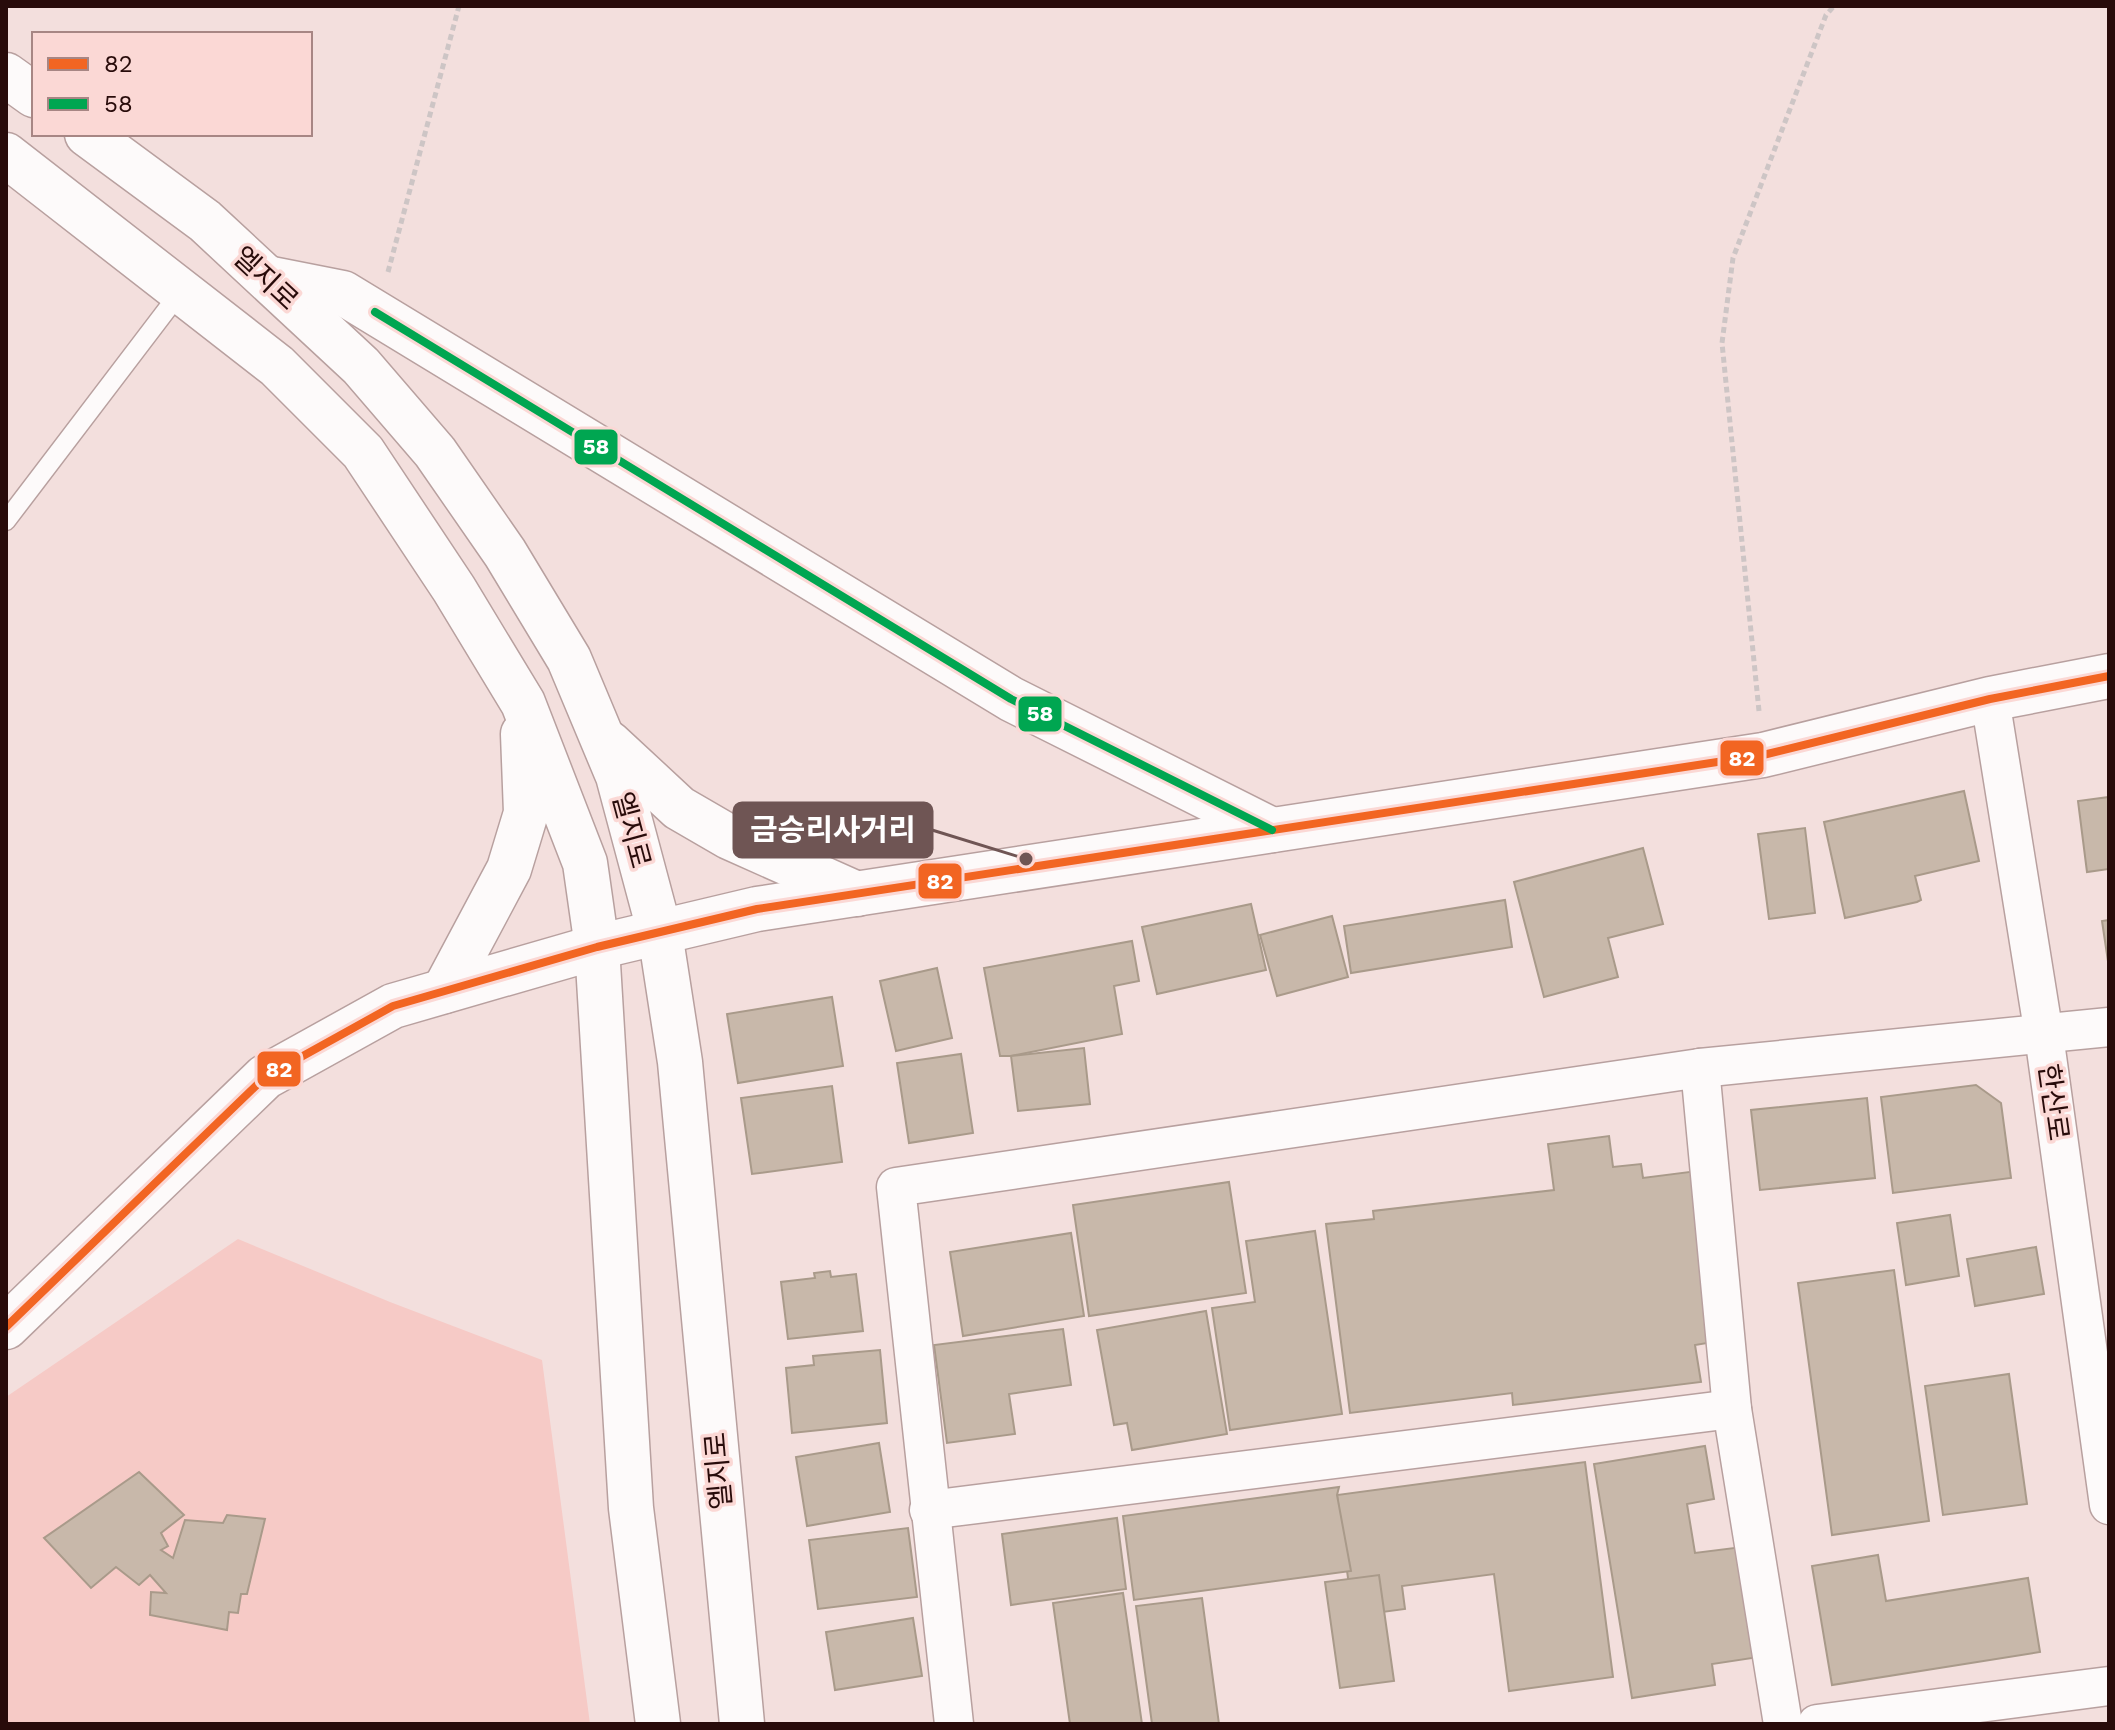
<svg xmlns="http://www.w3.org/2000/svg" width="2115" height="1730" font-family="'Work Sans','Noto Sans KR',sans-serif">
  <rect width="100%" height="100%" fill="#f3dfdd"/>
  <polygon fill="#f6cac6" points="238,1239 390,1302 542,1360 590,1724 6,1724 6,1397"/>
  <g fill="#c8b8aa" stroke="#a99a8a" stroke-width="2">
    <polygon points="1964,791 1979,861 1915,876 1921,900 1917,902 1845,918 1824,822"/>
    <polygon points="2109,797 2109,869 2087,872 2078,801"/>
    <polygon points="1805,828 1815,913 1769,919 1758,834"/>
    <polygon points="1643,848 1663,924 1608,938 1618,977 1544,997 1514,882"/>
    <polygon points="1505,900 1512,947 1351,973 1344,926"/>
    <polygon points="1251,904 1266,970 1157,994 1142,927"/>
    <polygon points="1332,916 1348,977 1277,996 1260,935"/>
    <polygon points="2109,920 2109,968 2102,921"/>
    <polygon points="1132,941 1139,981 1114,986 1122,1034 1011,1056 1000,1056 984,968"/>
    <polygon points="937,968 952,1038 896,1051 880,981"/>
    <polygon points="832,997 843,1066 738,1083 727,1014"/>
    <polygon points="1084,1048 1090,1104 1018,1111 1011,1056"/>
    <polygon points="961,1054 973,1133 909,1143 897,1063"/>
    <polygon points="1976,1085 2001,1103 2011,1178 1893,1193 1881,1097"/>
    <polygon points="832,1086 842,1162 752,1174 741,1098"/>
    <polygon points="1867,1098 1875,1178 1760,1190 1751,1110"/>
    <polygon points="1609,1136 1613,1167 1641,1164 1643,1178 1697,1171 1719,1341 1695,1345 1701,1382 1513,1405 1512,1393 1350,1413 1326,1224 1374,1219 1373,1211 1554,1190 1548,1144"/>
    <polygon points="1229,1182 1246,1293 1089,1316 1073,1205"/>
    <polygon points="1950,1215 1959,1276 1906,1285 1897,1223"/>
    <polygon points="1315,1231 1342,1414 1230,1430 1212,1308 1255,1302 1246,1241"/>
    <polygon points="1071,1233 1084,1316 963,1336 950,1252"/>
    <polygon points="2036,1247 2044,1294 1975,1306 1967,1259"/>
    <polygon points="1894,1270 1929,1521 1832,1535 1798,1283"/>
    <polygon points="830,1271 831,1277 856,1274 863,1331 788,1339 781,1282 815,1278 814,1273"/>
    <polygon points="1206,1311 1227,1434 1132,1450 1127,1423 1114,1425 1097,1330"/>
    <polygon points="1063,1329 1071,1385 1009,1394 1015,1434 947,1443 934,1345"/>
    <polygon points="880,1350 887,1423 792,1433 786,1368 814,1365 813,1356"/>
    <polygon points="2009,1374 2027,1504 1943,1515 1925,1386"/>
    <polygon points="879,1443 890,1512 807,1526 796,1457"/>
    <polygon points="1705,1446 1714,1499 1687,1504 1695,1553 1742,1547 1759,1657 1712,1664 1715,1685 1632,1698 1594,1464"/>
    <polygon points="1585,1462 1613,1677 1509,1691 1494,1574 1402,1586 1405,1609 1353,1616 1337,1495"/>
    <polygon points="139,1472 184,1515 161,1533 168,1546 161,1550 173,1558 185,1520 223,1523 227,1515 265,1519 247,1594 241,1594 238,1613 229,1612 227,1630 150,1615 151,1592 166,1593 150,1575 139,1585 116,1567 91,1588 44,1538"/>
    <polygon points="1339,1487 1337,1495 1351,1571 1134,1600 1123,1516"/>
    <polygon points="1117,1518 1126,1589 1011,1605 1002,1534"/>
    <polygon points="908,1528 917,1597 818,1609 809,1540"/>
    <polygon points="1878,1555 1886,1601 2028,1578 2040,1652 1832,1685 1812,1566"/>
    <polygon points="1379,1575 1394,1681 1340,1688 1325,1582"/>
    <polygon points="1123,1593 1142,1724 1070,1724 1053,1603"/>
    <polygon points="1202,1598 1219,1724 1152,1724 1136,1606"/>
    <polygon points="913,1618 922,1676 835,1690 826,1632"/>
  </g>
  <g fill="none" stroke-linecap="round" stroke-linejoin="round">
    <g stroke="#b8a09f" stroke-width="21">
      <polyline id="lane" points="6,521 181,291"/>
    </g>
    <g stroke="#b8a09f" stroke-width="41">
      <g id="street">
        <polyline points="1990,699 2044,1035 2109,1505"/>
        <polyline points="1700,1068 1732,1409 1783,1724"/>
        <polyline points="929,1510 1732,1409"/>
        <polyline points="954,1724 896,1187 1700,1068 2109,1027"/>
        <polyline points="1817,1724 2109,1686"/>
      </g>
    </g>
    <g stroke="#b8a09f" stroke-width="47">
      <g id="secondary">
        <polyline points="6,75 34,95"/>
        <polyline points="87,134 205,221 361,366 435,452 505,553 569,659 618,776 660,933 680,1062 742,1724"/>
        <polyline points="6,155 277,366 363,452 454,589 523,703 585,863 597,947 631,1508 658,1724"/>
        <polyline points="267,278 343,293 1011,699 1272,830"/>
        <polyline points="609,743 679,808 729,837 857,894"/>
        <polyline points="444,991 509,869 526,813 523,734"/>
        <polyline points="6,1327 265,1077 393,1006 597,947 757,909 1763,755 1990,699 2109,676"/>
      </g>
    </g>
    <g stroke="#cdc5c5" stroke-width="5" stroke-dasharray="6 4" stroke-linecap="butt">
      <polyline points="388,272 459,6"/>
      <polyline points="1759,711 1722,343 1733,258 1826,15 1834,6"/>
    </g>
    <use href="#lane" stroke="#fdfafa" stroke-width="18"/>
    <use href="#street" stroke="#fdfafa" stroke-width="38"/>
    <use href="#secondary" stroke="#fdfafa" stroke-width="44"/>
    <g stroke="#fbd8d5" stroke-width="14">
      <polyline id="bus-1" points="6,1327 265,1077 393,1006 597,947 757,909 1763,755 1990,699 2109,676"/>
    </g>
    <g stroke="#fbd8d5" stroke-width="14">
      <polyline id="bus-2" points="375,312 1011,699 1272,830"/>
    </g>
    <use href="#bus-1" stroke="#f26522" stroke-width="8"/>
    <use href="#bus-2" stroke="#00a651" stroke-width="8"/>
  </g>
  <g text-anchor="middle" stroke-width="7" stroke-linejoin="round" paint-order="stroke">
    <g font-size="28" fill="#280b0a" stroke="#fbd8d5">
      <text transform="translate(266 278) rotate(43)" y="10">엘지로</text>
      <text transform="translate(632 830) rotate(75)" y="10">엘지로</text>
      <text transform="translate(2054 1102) rotate(82)" y="10">한산로</text>
      <text transform="translate(718 1471) rotate(-95)" y="10">엘지로</text>
    </g>
  </g>
  <path fill="none" stroke="#6f5554" stroke-width="3" d="M1026 859L932 830"/>
  <circle fill="#6f5554" stroke="#fbd8d5" stroke-width="3" cx="1026" cy="859" r="8"/>
  <rect fill="#6f5554" stroke="#6f5554" stroke-width="3" x="734" y="803" width="198" height="54" rx="8"/>
  <g font-size="30" text-anchor="middle" font-weight="bold" fill="#fff">
    <text x="833" y="840">금승리사거리</text>
  </g>
  <g stroke="#fbd8d5" stroke-width="3">
    <rect x="573" y="428" width="46" height="38" rx="8" fill="#00a651"/>
    <rect x="1017" y="695" width="46" height="38" rx="8" fill="#00a651"/>
    <rect x="1719" y="739" width="46" height="38" rx="8" fill="#f26522"/>
    <rect x="917" y="862" width="46" height="38" rx="8" fill="#f26522"/>
    <rect x="256" y="1050" width="46" height="38" rx="8" fill="#f26522"/>
  </g>
  <g font-size="22" text-anchor="middle" font-weight="bold" fill="#fff">
    <text x="596" y="454">58</text>
    <text x="1040" y="721">58</text>
    <text x="1742" y="766">82</text>
    <text x="940" y="889">82</text>
    <text x="279" y="1077">82</text>
  </g>
  <rect width="2115" height="1730" fill="none" stroke="#280b0a" stroke-width="16"/>
  <rect x="32" y="32" width="280" height="104" fill="#fbd8d5" stroke="#a78684" stroke-width="2"/>
  <rect x="48" y="58" width="40" height="12" fill="#f26522" stroke="#a78684" stroke-width="2"/>
  <text x="104" y="72" font-size="24" fill="#280b0a">82</text>
  <rect x="48" y="98" width="40" height="12" fill="#00a651" stroke="#a78684" stroke-width="2"/>
  <text x="104" y="112" font-size="24" fill="#280b0a">58</text>
</svg>
